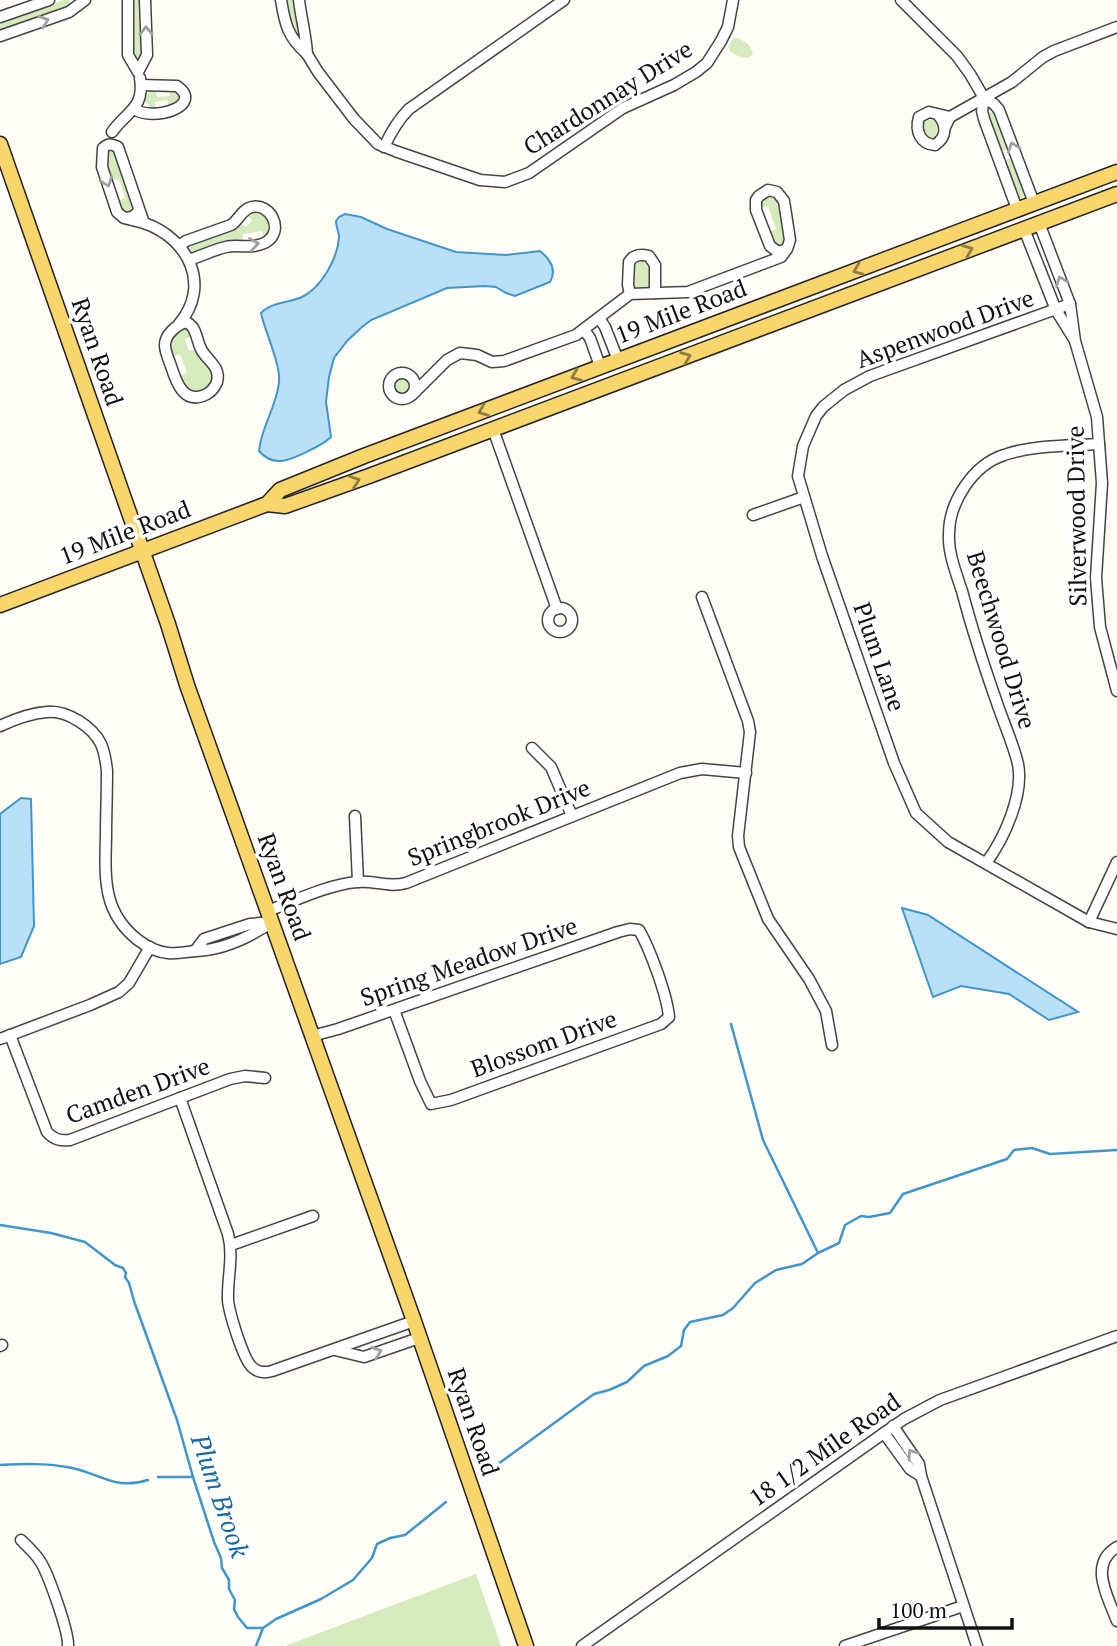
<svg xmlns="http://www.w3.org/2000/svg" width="1117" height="1646" font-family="'PT Serif',serif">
  <rect width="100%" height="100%" fill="#fffdf5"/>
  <g fill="#d5ebbd">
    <polygon points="64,0 69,0 70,2 69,7 0,31 0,22"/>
    <polygon points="134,0 140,0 142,55 140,58 137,59 132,55 132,3"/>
    <polygon points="287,0 294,0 295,18 301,37 300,39 291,22"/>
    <path d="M733,38C743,38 751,45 753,54C746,62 737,56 730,51L728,47Z"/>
    <path d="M153,89H156L157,97L170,96V89H175C182,99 178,102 169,107L167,100L155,102L156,110L152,109L145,102L147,95Z"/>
    <polygon points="990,112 994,113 1007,146 1005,151 1000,149 988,116"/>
    <path d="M927,119L933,120L938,126L935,137C925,141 923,130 922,122Z"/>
    <polygon points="108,149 113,150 115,153 134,208 129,214 122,212 118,201 125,198 119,179 111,181 106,161"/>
    <polygon points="1008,159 1012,159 1024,193 1023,198 1019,198 1018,196 1005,162"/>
    <path d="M768,195H772L780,201L786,240C784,245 782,246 777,247L774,245L769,232L776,229L768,206L761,208C758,202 763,199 768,195Z"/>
    <path d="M257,211C267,214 269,220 271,230L264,239L262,231L243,234V242L193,254L188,250L190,244L240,223L246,227L252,220L247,215Z"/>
    <polygon points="642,258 649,262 652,283 650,286 641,289 633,286 633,262"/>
    <path d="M184,328L188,329L192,336L184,339L189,351L196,349L211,367L213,378L208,389L196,393L185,389L179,376L187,373L180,354L172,357C169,343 170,334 184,328Z"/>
    <circle cx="402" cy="386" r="9"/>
    <polygon points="476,1574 501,1646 285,1646"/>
  </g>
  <g fill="#b9e0f7" stroke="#3f96cf" stroke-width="2">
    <path d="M345,214L361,217L387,229L456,252L506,255L540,251C550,259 557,270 550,282L515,296L506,293L496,287L485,286L447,288L371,320L362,327L347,341L334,358L329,377L326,402L331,437C323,445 289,462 279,461C270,461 264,457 259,451C261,427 277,406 279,382C281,365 265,332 261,313C271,302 289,303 302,297C321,288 338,258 339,237C339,232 336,227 336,221L339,217Z"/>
    <polygon points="21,798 31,799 34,926 21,957 0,964 0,814"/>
    <polygon points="902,908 928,915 1078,1012 1049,1020 1009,994 961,986 933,997"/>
  </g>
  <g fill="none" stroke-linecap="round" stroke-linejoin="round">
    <g stroke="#3f96cf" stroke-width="2.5">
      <polyline points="731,1024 763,1140 818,1253"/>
      <polyline points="0,1225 51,1233 85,1242 115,1265 123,1268 126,1273 125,1277 129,1283 134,1301 177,1420 193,1477 214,1542 221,1558 222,1568 229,1580 229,1589 235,1600 234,1609 238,1617 247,1628 263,1628 276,1619 321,1599 353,1580 372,1558 377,1544 390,1538 405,1535 446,1502"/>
      <path d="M0,1465C22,1464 45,1463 67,1467C99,1472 113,1491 148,1480"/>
      <polyline points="494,1467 594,1394 609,1390 627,1382 644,1366 668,1356 681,1346 684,1330 690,1322 723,1315 733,1308 755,1283 776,1270 802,1264 818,1253 839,1243 845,1225 861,1216 869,1217 890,1213 903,1194 1007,1159 1014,1150 1032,1148 1050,1154 1117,1150"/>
      <polyline points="158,1477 193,1477"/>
      <polyline points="256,1646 263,1628"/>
    </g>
    <g stroke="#444" stroke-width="13">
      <g id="minor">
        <polyline points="128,0 128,55 138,72 147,55 145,0"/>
        <path d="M281,0C285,25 288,37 307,54C306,35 301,18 299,0"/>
        <polyline points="901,0 957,56 970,74 984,98 994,104 999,110 1034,203"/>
        <polyline points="0,17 49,0"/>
        <polyline points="0,36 69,12 85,0"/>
        <polyline points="307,54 318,72 354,119 378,144 395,151 480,180 505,182 529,173 623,108 674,85 696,72 707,63 721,41 728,27 733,0"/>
        <polyline points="984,98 982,111 984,119 1017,209"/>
        <path d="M134,109C153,122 205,106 177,86L141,85"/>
        <path d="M938,115C947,125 947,137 935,145C920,144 915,131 919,117L929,112L950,117"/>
        <polyline points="945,127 950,117 1012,82 1043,57 1054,51 1117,27"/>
        <path d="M112,132C127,111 145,108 140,78"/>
        <path d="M384,147C391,132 398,120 409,109L564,0"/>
        <path d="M124,218L144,223L118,147C111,144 109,143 103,148L102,167L117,212L124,218C132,218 135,216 139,210"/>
        <path d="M144,223C188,238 212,285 179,324"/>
        <polyline points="1039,223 1070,304 1075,341 1097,417 1102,483 1096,578 1100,627 1117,691"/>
        <polyline points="1024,229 1056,310 1074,339"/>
        <path d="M180,245L186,241L231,225C239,220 242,209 252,207C270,203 283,228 269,240C265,244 259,245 254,246C244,247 235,245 226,247C213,250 201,256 189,260"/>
        <path d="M630,294L628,285L629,262C634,254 641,254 649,256L655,265V293"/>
        <polyline points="1070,304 870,376 844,390 823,407 816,416 803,446 798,476 822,556 894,763 916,813 948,842 1089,922 1117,929"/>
        <polyline points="599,318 605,327 618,360"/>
        <path d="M186,322C197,327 196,339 201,349C207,361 221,366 217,382C215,387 212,391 207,394C184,406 176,382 171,366C169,360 165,352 165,345C165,335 176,325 186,322Z"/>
        <polyline points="584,330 590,338 600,366"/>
        <circle cx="402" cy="386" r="13"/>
        <polyline points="412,395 447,360 460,353 477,355 492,362 504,361 576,335 630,294 688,292 781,257 787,249 790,240 784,201 777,192 768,190 759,196 756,200 756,210 770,246 778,252 787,249"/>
        <polyline points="493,429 557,609"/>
        <polyline points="753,515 804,497"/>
        <polyline points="702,597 748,721 750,732 738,836 739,847 768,919 809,979 826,1011 832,1045"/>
        <circle cx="560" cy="620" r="12"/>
        <path d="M0,726C13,720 33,713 47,712C67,710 93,727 101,744C105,753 106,762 107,771C107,793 106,815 106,836C105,877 102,912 138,940C147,947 157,952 168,953C176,954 186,952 195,951"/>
        <polyline points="532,748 551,767 572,816"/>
        <polyline points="355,816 358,882"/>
        <path d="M986,863C1004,839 1024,795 1018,764C1014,746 1003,721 997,703C984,666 972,629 962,591C956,573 948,553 949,534C949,502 973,465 1004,455C1032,445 1069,446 1099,444"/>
        <path d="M268,911C294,901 330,884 357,882C374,880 388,888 406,883L680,773L702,769L746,773"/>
        <path d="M272,922C250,937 222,950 195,951L204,939L250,924Z"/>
        <polyline points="1089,922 1117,862"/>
        <path d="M10,1035L47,1132C54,1140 61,1141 70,1140L230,1079L245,1076L265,1078"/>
        <path d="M312,1036L338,1029L618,932L630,929L639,930C650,949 667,995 669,1017L661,1024L451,1100L431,1104L420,1081L394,1010"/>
        <polyline points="0,1039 90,1005 119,992 129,983 150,947"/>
        <path d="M180,1098L228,1234C234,1257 227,1278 228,1300C229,1312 243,1359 252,1367C258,1373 265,1373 272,1371L414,1321"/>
        <polyline points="231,1245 313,1216"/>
        <polyline points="0,1346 2,1345"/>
        <polyline points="335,1350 364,1357 419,1338"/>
        <polyline points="884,1433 910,1469 921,1476 919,1464 893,1426"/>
        <polyline points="921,1476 977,1646"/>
        <path d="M21,1540C27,1546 35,1553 40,1561C48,1573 69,1632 68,1646"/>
        <path d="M1117,1547C1088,1564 1108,1597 1117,1621"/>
        <polyline points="582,1646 884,1433 904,1419 940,1400 1117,1336"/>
        <polyline points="845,1646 963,1606"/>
      </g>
    </g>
    <g stroke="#222" stroke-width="17">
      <g id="major">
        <polyline points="0,144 168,624 187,685 414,1321 526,1646"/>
        <polyline points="267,504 285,506 369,476 1117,194"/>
        <polyline points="0,605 267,504 280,490 364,456 1117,172"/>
      </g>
    </g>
    <use href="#minor" stroke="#fff" stroke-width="10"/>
    <use href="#major" stroke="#f9d66b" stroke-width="14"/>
  </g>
  <defs><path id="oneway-chevron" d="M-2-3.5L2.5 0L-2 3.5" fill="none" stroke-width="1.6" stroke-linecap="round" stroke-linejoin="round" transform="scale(1.75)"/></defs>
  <g stroke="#a0a0a0">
    <use href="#oneway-chevron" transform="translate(44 21) rotate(-19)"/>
    <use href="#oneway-chevron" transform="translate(146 31) rotate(-91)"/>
    <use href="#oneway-chevron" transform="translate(1013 147) rotate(-111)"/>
    <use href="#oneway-chevron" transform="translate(107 182) rotate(71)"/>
    <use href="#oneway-chevron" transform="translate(254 244) rotate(-9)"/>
    <use href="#oneway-chevron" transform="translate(1061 281) rotate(-111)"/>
    <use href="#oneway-chevron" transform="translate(377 1352) rotate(-19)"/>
    <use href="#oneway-chevron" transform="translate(912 1454) rotate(-125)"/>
  </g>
  <g stroke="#917d42">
    <use href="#oneway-chevron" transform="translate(968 250) rotate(-21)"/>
    <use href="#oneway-chevron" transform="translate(858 270) rotate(159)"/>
    <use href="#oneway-chevron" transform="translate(686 357) rotate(-21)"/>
    <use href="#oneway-chevron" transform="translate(576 376) rotate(159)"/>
    <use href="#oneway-chevron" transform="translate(483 411) rotate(159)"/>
    <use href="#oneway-chevron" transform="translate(355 481) rotate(-19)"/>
  </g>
  <g text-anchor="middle" stroke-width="7" stroke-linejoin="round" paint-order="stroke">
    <g font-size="24" fill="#111" stroke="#fff">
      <text transform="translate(608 98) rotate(-32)" y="8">Chardonnay Drive</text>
      <text transform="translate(681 312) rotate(-21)" y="8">19 Mile Road</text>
      <text transform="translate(945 329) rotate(-20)" y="8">Aspenwood Drive</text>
      <text transform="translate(97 352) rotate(71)" y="8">Ryan Road</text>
      <text transform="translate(1077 516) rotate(-91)" y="8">Silverwood Drive</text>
      <text transform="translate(125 533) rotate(-21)" y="8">19 Mile Road</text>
      <text transform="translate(1001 640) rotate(73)" y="8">Beechwood Drive</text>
      <text transform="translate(879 657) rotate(71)" y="8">Plum Lane</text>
      <text transform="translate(499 823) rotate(-22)" y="8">Springbrook Drive</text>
      <text transform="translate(284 887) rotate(70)" y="8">Ryan Road</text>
      <text transform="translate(469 962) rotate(-19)" y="8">Spring Meadow Drive</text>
      <text transform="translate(544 1044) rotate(-20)" y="8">Blossom Drive</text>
      <text transform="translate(138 1091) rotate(-20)" y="8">Camden Drive</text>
      <text transform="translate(473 1422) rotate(71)" y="8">Ryan Road</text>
      <text transform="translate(825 1450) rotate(-35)" y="8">18 1/2 Mile Road</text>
    </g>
    <g font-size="26" font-style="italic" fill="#1768a6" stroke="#fff">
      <text transform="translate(220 1496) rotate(71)" y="9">Plum Brook</text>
    </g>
  </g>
  <path d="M879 1618v10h133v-10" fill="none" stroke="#111111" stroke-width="3.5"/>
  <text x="890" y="1618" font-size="21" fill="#111111" stroke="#ffffff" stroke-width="5" paint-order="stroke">100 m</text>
</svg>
